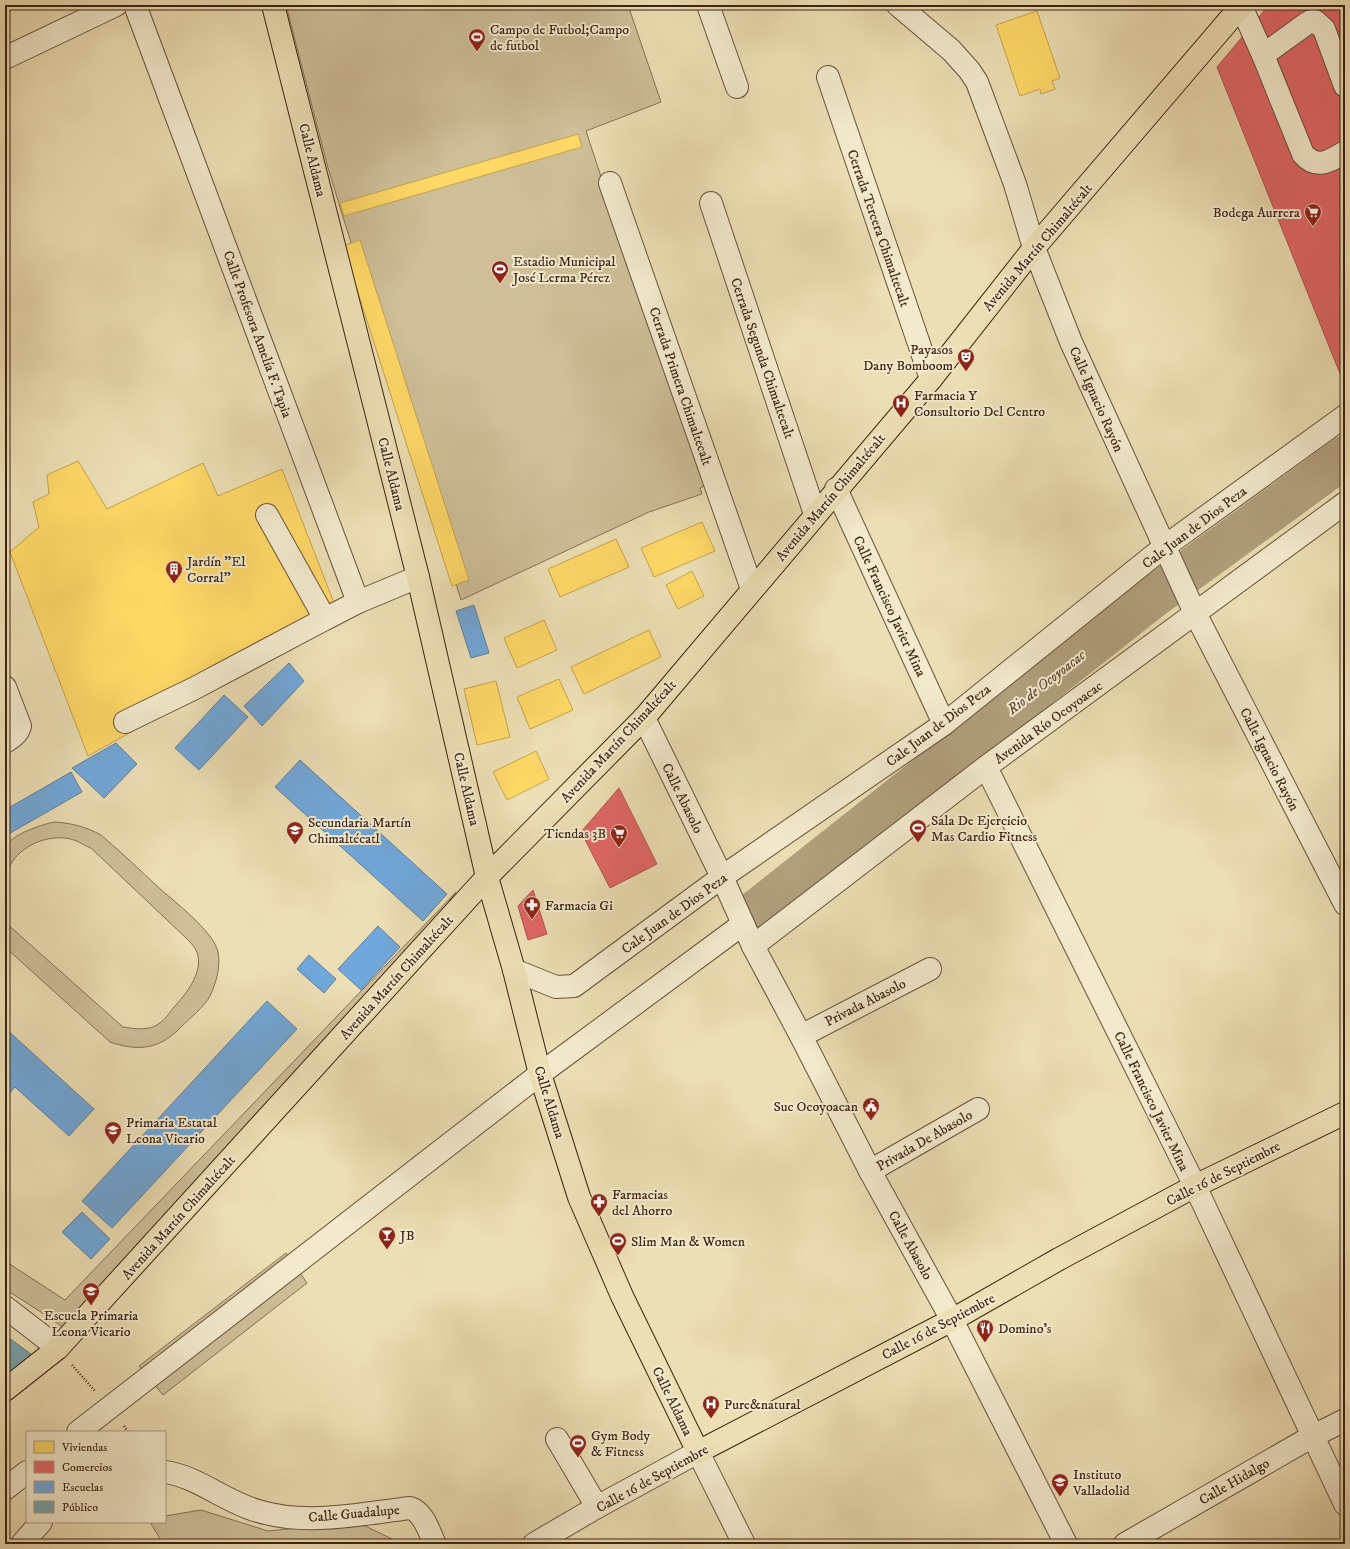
<svg xmlns="http://www.w3.org/2000/svg" width="1350" height="1549" font-family="'IM FELL DW Pica',serif">
  <rect width="100%" height="100%" fill="#ecdfb3"/>
  <filter id="stains"><feTurbulence type="fractalNoise" baseFrequency=".005" numOctaves="4"/><feColorMatrix values="0 0 0 0 .2 0 0 0 0 .09 0 0 0 0 .02 0 0 0 .5 -.17"/></filter>
  <radialGradient id="worn" r=".72"><stop offset=".6" stop-color="#630" stop-opacity="0"/><stop offset="1" stop-color="#630" stop-opacity=".3"/></radialGradient>
  <g fill="#cebf98" stroke="#857055">
    <polygon points="286,5 628,5 661,102 586,131 659,353 708,484 700,488 702,494 649,512 461,600 328,168"/>
    <path d="M54,822C72,823 86,827 101,835C121,852 140,870 159,888C175,902 214,932 218,952C221,967 216,983 210,996C205,1006 189,1019 181,1027C160,1049 139,1052 110,1042L5,947V918L6,923L123,1027C135,1029 150,1031 160,1023C166,1019 171,1010 176,1005C188,991 205,970 196,950C194,946 189,941 186,938L91,848C85,846 80,842 74,840C52,833 25,843 12,862C8,868 6,879 5,886C5,878 3,854 5,848C11,834 41,825 54,822Z"/>
    <polygon points="456,892 400,969 68,1331 47,1316 5,1289 5,1261 65,1300"/>
    <polygon points="286,1253 307,1283 163,1395 139,1366"/>
    <polygon points="201,1510 268,1531 357,1522 392,1539 394,1544 163,1544 150,1522 165,1522 165,1516"/>
  </g>
  <g fill="#ffd966" stroke="#c4a24d">
    <polygon points="1037,11 1060,78 1052,81 1055,89 1041,94 1040,89 1020,96 996,25"/>
    <polygon points="578,134 582,147 344,216 340,203"/>
    <polygon points="360,240 469,580 452,586 343,246"/>
    <polygon points="78,461 107,509 203,463 218,496 282,469 339,616 88,756 10,552 39,527 33,502 49,494 47,475"/>
    <polygon points="702,522 715,551 654,577 641,548"/>
    <polygon points="616,539 629,567 560,597 548,569"/>
    <polygon points="692,571 704,596 678,609 666,585"/>
    <polygon points="544,620 557,650 517,668 504,638"/>
    <polygon points="649,630 661,657 584,694 571,667"/>
    <polygon points="559,679 573,710 530,729 517,697"/>
    <polygon points="496,681 510,737 477,745 464,689"/>
    <polygon points="536,751 549,779 507,800 493,772"/>
  </g>
  <g fill="#e06666" stroke="#af524d">
    <polygon points="1269,5 1339,5 1345,21 1345,386 1217,67"/>
    <polygon points="619,788 657,864 610,888 581,832"/>
    <polygon points="533,890 547,934 528,940 518,906"/>
  </g>
  <g fill="#6fa8dc" stroke="#60809f">
    <polygon points="474,605 489,653 471,658 456,611"/>
    <polygon points="289,663 304,681 262,726 244,706"/>
    <polygon points="224,695 248,717 199,770 175,748"/>
    <polygon points="116,743 137,764 104,798 72,768"/>
    <polygon points="300,760 447,894 423,921 275,787"/>
    <polygon points="71,772 82,792 5,836 5,810"/>
    <polygon points="378,926 400,947 361,990 338,969"/>
    <polygon points="309,955 336,979 324,993 297,969"/>
    <polygon points="267,1001 297,1029 112,1228 82,1201"/>
    <polygon points="5,1028 94,1109 69,1136 15,1087 5,1098"/>
    <polygon points="82,1212 110,1239 91,1259 62,1232"/>
  </g>
  <polygon fill="#76a5af" stroke="#657e80" points="5,1335 35,1357 5,1381"/>
  <g fill="none" stroke-linecap="round" stroke-linejoin="round">
    <polyline stroke="#b09f7c" stroke-width="42" points="752,914 1149,600 1345,457"/>
    <g stroke="#68513a" stroke-width="24">
      <g id="minor">
        <polyline points="135,5 358,602 418,577"/>
        <polyline points="708,5 737,87"/>
        <polyline points="898,5 951,50 969,70 977,82 1015,184 1034,248 1071,342 1195,613 1345,904"/>
        <path d="M1241,6L1263,55L1303,154C1317,170 1330,161 1345,152"/>
        <polyline points="1263,55 1306,24 1311,21 1315,21 1324,29 1345,86"/>
        <polyline points="5,58 116,5"/>
        <polyline points="828,77 931,379"/>
        <polyline points="610,183 752,589"/>
        <polyline points="711,203 815,514"/>
        <polyline points="836,489 944,724"/>
        <polyline points="267,515 325,619 358,602"/>
        <path d="M5,687L20,726C18,734 11,738 5,742"/>
        <polyline points="644,718 722,877 753,946 801,1036 870,1171 952,1320 1066,1544"/>
        <polyline points="125,722 193,689 325,619"/>
        <polyline points="986,767 1195,1186 1345,1504"/>
        <polyline points="753,946 986,767 1345,503"/>
        <polyline points="514,970 556,987 574,986 722,877 944,724 1164,547 1345,416"/>
        <polyline points="801,1036 930,969"/>
        <polyline points="870,1171 978,1109"/>
        <polyline points="5,1307 58,1348"/>
        <polyline points="78,1432 540,1074 743,924"/>
        <polyline points="557,1439 597,1507"/>
        <path d="M165,1472C199,1477 225,1502 258,1511C307,1526 360,1514 410,1508C424,1512 429,1532 435,1544"/>
        <polyline points="5,1489 27,1472"/>
        <polyline points="22,1544 41,1522"/>
        <polyline points="534,1544 597,1507 698,1452 744,1544"/>
        <polyline points="1125,1544 1313,1436 1345,1420"/>
      </g>
    </g>
    <g stroke="#3c2212" stroke-width="24">
      <g id="major">
        <polyline points="273,5 418,577 487,877 514,970 540,1074 579,1197 622,1296 698,1452 952,1320 1059,1259 1195,1186 1345,1113"/>
        <polyline points="5,1390 58,1348 487,877 644,718 931,379 1034,248 1242,5"/>
      </g>
    </g>
    <g stroke="#3c2212" stroke-width="2.5" stroke-dasharray="1 2" stroke-linecap="butt">
      <polyline points="72,1365 95,1391"/>
      <polyline points="124,1426 128,1432"/>
    </g>
    <use href="#minor" stroke="#f3eace" stroke-width="22"/>
    <use href="#major" stroke="#ecdfb3" stroke-width="22"/>
  </g>
  <defs>
    <g id="stadium-pin" transform="scale(0.9)"><path d="M0 17L-7.5 6A9.5 9.5 0 1 1 7.5 6Z" fill="#8f2418" stroke="#f3eace"/><path d="M0-5a6.5 5 0 1 0 0 10a6.5 5 0 1 0 0-10ZM-3.5-1.8h7v3.6h-7Z" fill="#fff"/></g>
    <g id="supermarket-pin" transform="scale(0.9)"><path d="M0 17L-7.5 6A9.5 9.5 0 1 1 7.5 6Z" fill="#8f2418" stroke="#f3eace"/><path d="M-6-5.5h2.5l.6 2H6L4.5 2H-2.5L-4.4-4H-6ZM-1.5 3.2a1.3 1.3 0 1 0 .1 0ZM3 3.2a1.3 1.3 0 1 0 .1 0Z" fill="#fff"/></g>
    <g id="theatre-pin" transform="scale(0.9)"><path d="M0 17L-7.5 6A9.5 9.5 0 1 1 7.5 6Z" fill="#8f2418" stroke="#f3eace"/><path d="M-5-5.5Q0-4 5-5.5V0Q5 5 0 6Q-5 5-5 0ZM-3.3-2.5H-1v1.5H-3.3ZM1-2.5H3.3v1.5H1ZM-2.8 1Q0 5.5 2.8 1Z" fill="#fff"/></g>
    <g id="hospital-pin" transform="scale(0.9)"><path d="M0 17L-7.5 6A9.5 9.5 0 1 1 7.5 6Z" fill="#8f2418" stroke="#f3eace"/><path d="M-5-5h3v3.5h4V-5h3V5h-3V1.5h-4V5h-3Z" fill="#fff"/></g>
    <g id="building-pin" transform="scale(0.9)"><path d="M0 17L-7.5 6A9.5 9.5 0 1 1 7.5 6Z" fill="#8f2418" stroke="#f3eace"/><path d="M-4-6H4V6H1V3H-1V6H-4ZM-2.5-4.3h1.7v1.8h-1.7ZM.8-4.3h1.7v1.8H.8ZM-2.5-1h1.7V.8h-1.7ZM.8-1h1.7V.8H.8Z" fill="#fff"/></g>
    <g id="school-pin" transform="scale(0.9)"><path d="M0 17L-7.5 6A9.5 9.5 0 1 1 7.5 6Z" fill="#8f2418" stroke="#f3eace"/><path d="M0-5L7-2L0 1L-7-2ZM-4 1L0 2.5L4 1V4Q0 6-4 4Z" fill="#fff"/></g>
    <g id="pharmacy-pin" transform="scale(0.9)"><path d="M0 17L-7.5 6A9.5 9.5 0 1 1 7.5 6Z" fill="#8f2418" stroke="#f3eace"/><path d="M-2-6h4v4h4v4h-4v4h-4v-4h-4v-4h4Z" fill="#fff"/></g>
    <g id="civic-pin" transform="scale(0.9)"><path d="M0 17L-7.5 6A9.5 9.5 0 1 1 7.5 6Z" fill="#8f2418" stroke="#f3eace"/><path d="M-.6-6.5H3V-4.5H.6V-3L4-1V1h2V6H-6V1h2V-1L-.6-3ZM-1.2 2.5V6h2.4V2.5Z" fill="#fff"/></g>
    <g id="bar-pin" transform="scale(0.9)"><path d="M0 17L-7.5 6A9.5 9.5 0 1 1 7.5 6Z" fill="#8f2418" stroke="#f3eace"/><path d="M-6-5H6L.8 .8V4.5H3.5V6h-7V4.5H-.8V.8Z" fill="#fff"/></g>
    <g id="restaurant-pin" transform="scale(0.9)"><path d="M0 17L-7.5 6A9.5 9.5 0 1 1 7.5 6Z" fill="#8f2418" stroke="#f3eace"/><path d="M-5-6h1v4h1v-4h1v4h1v-4h1v5L-1.5 .5V6h-2V.5L-5-1ZM5-6V6H3V1.5H1.5Q1.5-4 5-6Z" fill="#fff"/></g>
  </defs>
  <g fill-rule="evenodd">
    <use href="#stadium-pin" x="477" y="37"/>
    <use href="#supermarket-pin" x="1313" y="212"/>
    <use href="#stadium-pin" x="500" y="269"/>
    <use href="#theatre-pin" x="966" y="357"/>
    <use href="#hospital-pin" x="901" y="403"/>
    <use href="#building-pin" x="174" y="569"/>
    <use href="#stadium-pin" x="918" y="828"/>
    <use href="#school-pin" x="295" y="830"/>
    <use href="#supermarket-pin" x="619" y="833"/>
    <use href="#pharmacy-pin" x="532" y="905"/>
    <use href="#civic-pin" x="871" y="1106"/>
    <use href="#school-pin" x="113" y="1130"/>
    <use href="#pharmacy-pin" x="599" y="1202"/>
    <use href="#bar-pin" x="387" y="1235"/>
    <use href="#stadium-pin" x="618" y="1241"/>
    <use href="#school-pin" x="91" y="1291"/>
    <use href="#restaurant-pin" x="985" y="1328"/>
    <use href="#hospital-pin" x="711" y="1404"/>
    <use href="#stadium-pin" x="578" y="1443"/>
    <use href="#school-pin" x="1060" y="1482"/>
  </g>
  <g text-anchor="middle" stroke-width="4" stroke-linejoin="round" paint-order="stroke">
    <g font-size="14" fill="#3c2212" stroke="#f3eace" text-anchor="start">
      <text x="490" y="34">Campo de Futbol;Campo<tspan x="490" dy="16">de futbol</tspan></text>
      <text x="1300" y="217" text-anchor="end">Bodega Aurrera</text>
      <text x="513" y="266">Estadio Municipal<tspan x="513" dy="16">José Lerma Pérez</tspan></text>
      <text x="953" y="354" text-anchor="end">Payasos<tspan x="953" dy="16">Dany Bomboom</tspan></text>
      <text x="914" y="400">Farmacia Y<tspan x="914" dy="16">Consultorio Del Centro</tspan></text>
      <text x="187" y="566">Jardín "El<tspan x="187" dy="16">Corral"</tspan></text>
      <text x="931" y="825">Sala De Ejercicio<tspan x="931" dy="16">Mas Cardio Fitness</tspan></text>
      <text x="308" y="827">Secundaria Martín<tspan x="308" dy="16">Chimaltécatl</tspan></text>
      <text x="606" y="838" text-anchor="end">Tiendas 3B</text>
      <text x="545" y="910">Farmacia Gi</text>
      <text x="858" y="1111" text-anchor="end">Suc Ocoyoacan</text>
      <text x="126" y="1127">Primaria Estatal<tspan x="126" dy="16">Leona Vicario</tspan></text>
      <text x="612" y="1199">Farmacias<tspan x="612" dy="16">del Ahorro</tspan></text>
      <text x="400" y="1240">JB</text>
      <text x="631" y="1246">Slim Man &amp; Women</text>
      <text x="91" y="1320" text-anchor="middle">Escuela Primaria<tspan x="91" dy="16">Leona Vicario</tspan></text>
      <text x="998" y="1333">Domino's</text>
      <text x="724" y="1409">Pure&amp;natural</text>
      <text x="591" y="1440">Gym Body<tspan x="591" dy="16">&amp; Fitness</tspan></text>
      <text x="1073" y="1479">Instituto<tspan x="1073" dy="16">Valladolid</tspan></text>
    </g>
    <g font-size="14" fill="#3c2212" stroke="#f3eace">
      <text transform="translate(313 160) rotate(76)" y="5">Calle Aldama</text>
      <text transform="translate(879 228) rotate(71)" y="5">Cerrada Tercera Chimaltecalt</text>
      <text transform="translate(1037 247) rotate(-50)" y="5">Avenida Martín Chimaltécalt</text>
      <text transform="translate(258 334) rotate(70)" y="5">Calle Profesora Amelía F. Tapia</text>
      <text transform="translate(763 358) rotate(71)" y="5">Cerrada Segunda Chimaltecalt</text>
      <text transform="translate(681 386) rotate(71)" y="5">Cerrada Primera Chimaltecalt</text>
      <text transform="translate(1097 399) rotate(66)" y="5">Calle Ignacio Rayón</text>
      <text transform="translate(392 474) rotate(76)" y="5">Calle Aldama</text>
      <text transform="translate(830 497) rotate(-50)" y="5">Avenida Martín Chimaltécalt</text>
      <text transform="translate(1194 527) rotate(-37)" y="5">Cale Juan de Dios Peza</text>
      <text transform="translate(890 606) rotate(65)" y="5">Calle Francisco Javier Mina</text>
      <text transform="translate(1048 722) rotate(-36)" y="5">Avenida Río Ocoyoacac</text>
      <text transform="translate(938 725) rotate(-37)" y="5">Cale Juan de Dios Peza</text>
      <text transform="translate(618 741) rotate(-47)" y="5">Avenida Martín Chimaltécalt</text>
      <text transform="translate(1270 759) rotate(63)" y="5">Calle Ignacio Rayón</text>
      <text transform="translate(467 789) rotate(77)" y="5">Calle Aldama</text>
      <text transform="translate(683 798) rotate(64)" y="5">Calle Abasolo</text>
      <text transform="translate(674 913) rotate(-36)" y="5">Cale Juan de Dios Peza</text>
      <text transform="translate(396 977) rotate(-48)" y="5">Avenida Martín Chimaltécalt</text>
      <text transform="translate(865 1002) rotate(-27)" y="5">Privada Abasolo</text>
      <text transform="translate(1152 1101) rotate(64)" y="5">Calle Francisco Javier Mina</text>
      <text transform="translate(550 1102) rotate(73)" y="5">Calle Aldama</text>
      <text transform="translate(924 1140) rotate(-30)" y="5">Privada De Abasolo</text>
      <text transform="translate(1223 1173) rotate(-27)" y="5">Calle 16 de Septiembre</text>
      <text transform="translate(178 1217) rotate(-48)" y="5">Avenida Martín Chimaltécalt</text>
      <text transform="translate(911 1245) rotate(61)" y="5">Calle Abasolo</text>
      <text transform="translate(938 1326) rotate(-28)" y="5">Calle 16 de Septiembre</text>
      <text transform="translate(673 1401) rotate(64)" y="5">Calle Aldama</text>
      <text transform="translate(652 1478) rotate(-29)" y="5">Calle 16 de Septiembre</text>
      <text transform="translate(1234 1481) rotate(-30)" y="5">Calle Hidalgo</text>
      <text transform="translate(354 1513) rotate(-5)" y="5">Calle Guadalupe</text>
    </g>
    <g font-size="15" font-style="italic" fill="#5f4832" stroke="#f3eace">
      <text transform="translate(1046 682) rotate(-38)" y="5">Rio de Ocoyoacac</text>
    </g>
  </g>
  <rect width="1350" height="1549" fill="none" stroke="#ecdfb3" stroke-width="20"/>
  <rect x="6" y="6" width="1338" height="1537" fill="none" stroke="#3c2212" stroke-width="2"/>
  <rect x="10" y="10" width="1330" height="1529" fill="none" stroke="#3c2212"/>
  <rect x="26" y="1431" width="140" height="92" fill="#f3eace" stroke="#aa9a83"/>
  <rect x="34" y="1441" width="20" height="12" fill="#ffd966" stroke="#aa9a83"/>
  <text x="62" y="1451" font-size="12" fill="#3c2212">Viviendas</text>
  <rect x="34" y="1461" width="20" height="12" fill="#e06666" stroke="#aa9a83"/>
  <text x="62" y="1471" font-size="12" fill="#3c2212">Comercios</text>
  <rect x="34" y="1481" width="20" height="12" fill="#6fa8dc" stroke="#aa9a83"/>
  <text x="62" y="1491" font-size="12" fill="#3c2212">Escuelas</text>
  <rect x="34" y="1501" width="20" height="12" fill="#76a5af" stroke="#aa9a83"/>
  <text x="62" y="1511" font-size="12" fill="#3c2212">Público</text>
  <rect width="100%" height="100%" filter="url(#stains)"/>
  <rect width="100%" height="100%" fill="url(#worn)"/>
</svg>
